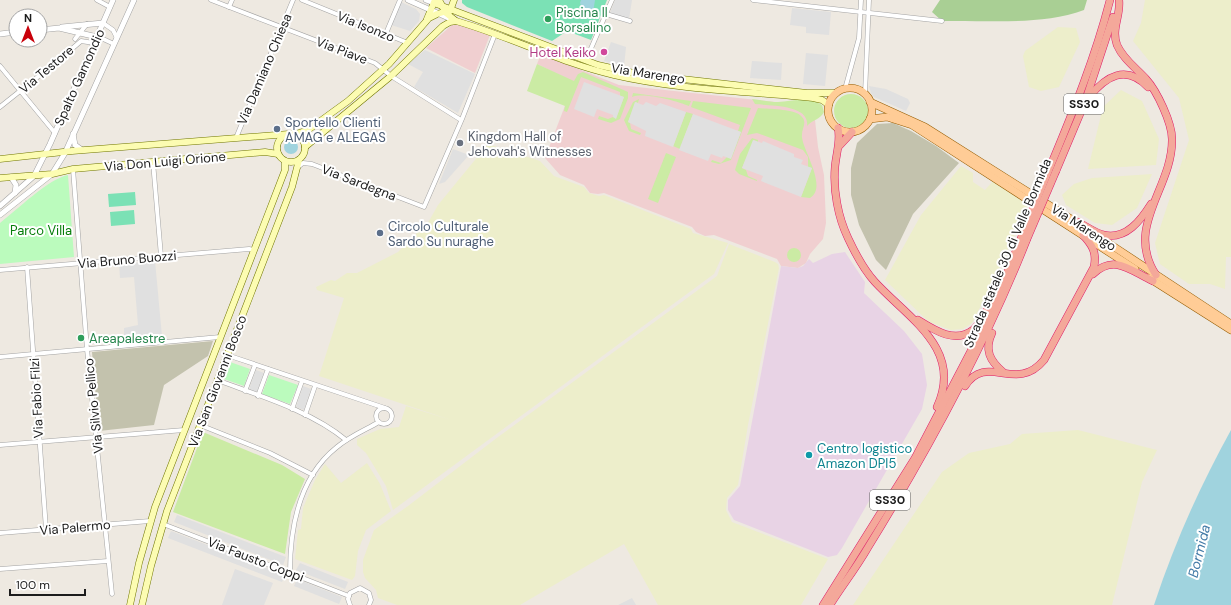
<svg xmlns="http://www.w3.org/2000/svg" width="1231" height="605" font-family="'DM Sans',sans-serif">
  <rect width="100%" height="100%" fill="#eee9e1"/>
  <g fill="#f0cfd0">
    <polygon points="457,24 490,35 475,73 426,48 452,25"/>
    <polygon points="541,54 619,85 775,102 813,102 818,147 824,175 826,223 823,239 810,254 806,263 798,268 781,266 777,259 714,235 705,236 696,232 692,227 604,193 598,194 590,193 584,185 560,175 545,158 574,82 537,64"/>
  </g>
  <polygon fill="#e8d3e5" points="845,252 865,282 864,293 904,331 922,354 927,385 922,409 842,548 837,555 828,557 734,520 728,510 728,500 740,486 781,266 798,268 803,266 809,259 813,263 832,254"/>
  <g fill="#c3c2ad">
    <polygon points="893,123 911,131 936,146 959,163 913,214 886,270 876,260 859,225 851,195 851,168 857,143 877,124"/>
    <polygon points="213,341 208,356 164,385 154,425 99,431 92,352"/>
  </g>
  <g fill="#edeecb">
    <polygon points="1145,0 1231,0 1231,257 1226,257 1225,289 1210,284 1189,284 1160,264 1155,243 1189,140 1179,98 1133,41 1141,23"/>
    <polygon points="1058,27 1076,28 1080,42 1059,87 1041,91 1029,87 1023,56 1025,51"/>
    <polygon points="1121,90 1142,101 1159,139 1156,165 1088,169 1103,107"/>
    <polygon points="488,144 540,161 554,176 584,187 589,193 599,196 604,195 691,229 693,233 728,243 714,274 393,510 386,486 366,453 357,445 357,439 380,429 399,427 406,406 451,420 319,376 344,298 317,290 316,287 331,280 335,281 347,273 357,273 398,252 429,221 438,205"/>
    <polygon points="961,166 973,173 973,182 985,190 993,181 1028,205 994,280 972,323 963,329 951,330 929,322 885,280 921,215"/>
    <polygon points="1152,174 1137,208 1112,225 1095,223 1066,205 1062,195 1074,184 1092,178"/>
    <polygon points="729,244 775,262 778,264 779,268 748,425 738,485 727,498 726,510 732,522 828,559 801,605 658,605 624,544 520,605 397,605 378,598 376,590 365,578 363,572 363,560 374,530 408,506 498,437 717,276"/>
    <polygon points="1078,430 1157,450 1142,482 1112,605 853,605 942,472 969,453 1010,444 1022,434"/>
    <polygon points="367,463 380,484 391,511 366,530 358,551 355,576 352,580 295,559 298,530 301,529 303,508 315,480 325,464 341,483"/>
  </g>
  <g fill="#cbeba4">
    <polygon points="537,64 574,81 578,74 583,72 628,92 628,98 620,119 611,123 598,119 599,116 608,119 613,117 616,118 624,97 620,96 620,92 581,77 567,112 564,111 565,106 527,91"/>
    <path d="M633,93L691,101L689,106C677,101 644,92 632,97Z"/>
    <circle cx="851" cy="111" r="17"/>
    <polygon points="639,99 638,103 636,102 628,122 630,123 631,129 641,133 640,135 629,131 624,120 633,102"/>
    <path d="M752,99C760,100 770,102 778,102C792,101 809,96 822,105L824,112C821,119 812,120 807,126C810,104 770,106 755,104Z"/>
    <polygon points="693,101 751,108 731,160 719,164 711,162 712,160 721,163 727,157 731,158 741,132 738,131 740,125 691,107"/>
    <path d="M758,108C767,109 793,109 800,115C809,122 801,128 802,137C803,151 828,187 810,198L801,197L812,168L808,167V157L803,150L757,133L747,135Z"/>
    <polygon points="686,112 693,114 680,149 673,146"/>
    <polygon points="752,138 758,140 758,142 754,140 742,168 746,170 748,176 757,180 757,181 739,174 735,170 740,154"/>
    <polygon points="666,153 676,157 658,203 648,199"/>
    <circle cx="794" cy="255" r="7"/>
    <polygon points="203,432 282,465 305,479 291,512 285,554 173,512"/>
  </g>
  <path fill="#a9cf94" d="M940,0H1087L1084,10C1040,26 988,20 942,21L932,12Z"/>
  <g fill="#bbfbbd">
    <path d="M68,175L74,257L0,264V223C17,210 48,179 68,175Z"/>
    <polygon points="230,362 250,369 244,386 224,379"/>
    <polygon points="269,375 298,385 290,404 262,394"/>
  </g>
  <g fill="#7be1b5">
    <polygon points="462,0 607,0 591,40 567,31 552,41 467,7 462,3"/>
    <polygon points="135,192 136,205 109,207 108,194"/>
    <polygon points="134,210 135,224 111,226 110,212"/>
  </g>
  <g fill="#e0e0e0">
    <polygon points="615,0 632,0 629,19 610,13"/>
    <polygon points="401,2 416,9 420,14 419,21 410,31 391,25"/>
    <polygon points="792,8 831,12 829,35 806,33 806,27 790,25"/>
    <polygon points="611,42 626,47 624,66 604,61"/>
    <polygon points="425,50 475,74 458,113 414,87 423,72 408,64"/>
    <polygon points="806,53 828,55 825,86 803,84"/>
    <polygon points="752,61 782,63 781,80 750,78"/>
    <polygon points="584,82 624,97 616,119 613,117 613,115 597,109 594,117 574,109"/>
    <polygon points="869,86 886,89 908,99 910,103 906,111 874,97 871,93"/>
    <polygon points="635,102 643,105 646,102 656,106 660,103 686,112 673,147 645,136 646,131 628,122"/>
    <polygon points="693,114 741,132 731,159 723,156 722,158 711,154 708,161 679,150"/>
    <polygon points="753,140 762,143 763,141 794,154 794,157 803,160 801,164 812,168 801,197 761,181 763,176 742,168"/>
    <polygon points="453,149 469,155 445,182 439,184"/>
    <polygon points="155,261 162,336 124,340 124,328 138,325 134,277 120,278 119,264"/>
    <polygon points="256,370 264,373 257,392 249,389"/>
    <polygon points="303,386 311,389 304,410 296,407"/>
    <polygon points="177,515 286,557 283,565 174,522"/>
    <polygon points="171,531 285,575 282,582 168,538"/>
    <polygon points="300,563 348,582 345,589 296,570"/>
    <polygon points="235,569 273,583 264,605 222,605"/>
    <polygon points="297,579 342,597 339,604 294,586"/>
    <polygon points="632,598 636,605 618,605"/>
  </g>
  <g fill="#a0d3de">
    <polygon points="581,0 595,0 593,13 588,14 584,12 580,3"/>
    <circle cx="291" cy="147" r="7"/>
    <path d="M1231,430V605H1154C1174,544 1200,486 1231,430Z"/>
  </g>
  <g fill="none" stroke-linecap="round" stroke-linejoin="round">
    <g stroke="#a3a3a3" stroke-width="5">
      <g id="minor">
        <polyline points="97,0 110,7"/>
        <polyline points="211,0 375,63 391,76 461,120"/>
        <polyline points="302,0 408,43"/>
        <polyline points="753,0 942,21"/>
        <polyline points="229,7 232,0"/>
        <polyline points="606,14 630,21"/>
        <polyline points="103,23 113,30 117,38"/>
        <polyline points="99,32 101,38 114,44"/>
        <polyline points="388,34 387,31 400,0"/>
        <polyline points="75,39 87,24"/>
        <polyline points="586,60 612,0"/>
        <polyline points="0,66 55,133"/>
        <polyline points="845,89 859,38 861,0"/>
        <polyline points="865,94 869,0"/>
        <polyline points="0,107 59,60 81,41 94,43"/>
        <polyline points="236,138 293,0"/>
        <polyline points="153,162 161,256"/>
        <polyline points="298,167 303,163 312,164 424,207 462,119 495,34"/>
        <polyline points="73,169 87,349 112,594"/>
        <polyline points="27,267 46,529"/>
        <polyline points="0,270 249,249 254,250"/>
        <polyline points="227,355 385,408"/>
        <polyline points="0,357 220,337"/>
        <path d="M217,380C260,396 311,411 346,440"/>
        <polyline points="245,391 255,365"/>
        <polyline points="258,396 268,369"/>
        <circle cx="384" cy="416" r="8"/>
        <polyline points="292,409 302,381"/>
        <polyline points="305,415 315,386"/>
        <polyline points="200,425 270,453 313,475"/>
        <polyline points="0,445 184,430"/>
        <polyline points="163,524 349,596"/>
        <polyline points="0,533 150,521"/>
        <polyline points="0,569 108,561"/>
        <path d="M290,572C290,527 299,477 337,447C350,436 365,430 379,422"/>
        <polyline points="350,605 348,599 350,593 360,588 369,593 371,600 369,605"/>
      </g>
    </g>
    <g stroke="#a3a3a3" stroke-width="6">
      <g id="tertiary">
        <polyline points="408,0 453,20"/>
        <polyline points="426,0 434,3"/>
        <polyline points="62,27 103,23"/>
        <polyline points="40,30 59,28 97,37"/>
        <polyline points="0,34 16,32"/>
        <polyline points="73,134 75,145 82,150"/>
        <polyline points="11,177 16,185 15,193"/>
        <polyline points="0,206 34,176 50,144 113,0"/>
        <polyline points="0,215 52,174 65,153 134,0"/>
      </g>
    </g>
    <g stroke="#707600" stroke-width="7">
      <g id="secondary">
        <path d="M439,0L446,13L456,21C509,36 560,63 614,75C678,90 747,91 813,98L822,100L829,105"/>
        <polyline points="434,3 598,65 638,74 807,93 836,93"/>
        <polyline points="450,11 454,0"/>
        <polyline points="427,19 435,0"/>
        <circle cx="291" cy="148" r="14"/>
        <polyline points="296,134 308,130 348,101 389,64 429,18 437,14 447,11"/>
        <polyline points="305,147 391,76 443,26 450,22 456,21"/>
        <polyline points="0,159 72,151 289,134"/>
        <polyline points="0,178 52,174 73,169 265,152 278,154"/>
        <polyline points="130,605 139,563 155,507 280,183 285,170 285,161"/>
        <polyline points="142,605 151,566 167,511 292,187 299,160"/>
      </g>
    </g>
    <g stroke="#955c00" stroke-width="8">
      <g id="primary">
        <circle cx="850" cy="110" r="22"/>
        <polyline points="870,102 925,127 1082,226"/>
        <polyline points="870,119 887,117 912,125 1135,269"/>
        <polyline points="1093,233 1231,324"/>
        <polyline points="1149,278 1231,330"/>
      </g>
    </g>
    <g stroke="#de1c69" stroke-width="8">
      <g id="trunk">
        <path d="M1119,0C1121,15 1111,29 1117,45C1123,59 1136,68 1146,79C1157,91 1172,123 1172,139C1173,188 1124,226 1156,275"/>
        <path d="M1089,97C1106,76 1126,64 1148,87"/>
        <path d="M838,128C841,141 836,154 835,167C833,190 838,217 848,238C855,253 864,270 875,282C908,318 964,349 937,407"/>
        <polyline points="839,146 852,132"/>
        <path d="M1050,167C1073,112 1095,58 1110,0"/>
        <polyline points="1056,171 1085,102 1113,17"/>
        <path d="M1078,222C1086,226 1095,233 1104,235C1126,240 1141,220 1151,204"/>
        <path d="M1093,274C1115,253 1132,272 1153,281"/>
        <path d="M918,320C934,330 955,344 973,330C980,324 985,313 989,306"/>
        <path d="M992,333C984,350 990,361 1003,372"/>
        <path d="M965,386C987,352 1016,394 1044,360L1094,267C1097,252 1092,245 1083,235"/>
        <polyline points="823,605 915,458 986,322 998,296 1022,236"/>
        <path d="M830,605C842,586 856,568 867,549C928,450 984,348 1027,239"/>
      </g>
    </g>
    <use href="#minor" stroke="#fff" stroke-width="4"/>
    <use href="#tertiary" stroke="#fff" stroke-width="5"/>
    <use href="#secondary" stroke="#fcfcb2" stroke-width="6"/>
    <use href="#primary" stroke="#ffcc96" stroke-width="7"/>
    <use href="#trunk" stroke="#f4a89a" stroke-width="7"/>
    <g stroke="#de1c69" stroke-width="8" stroke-linecap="butt">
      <g id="trunk-bridge">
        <polyline points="1022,236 1050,167"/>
        <polyline points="1027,239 1056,171"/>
      </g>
    </g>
    <use href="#trunk-bridge" stroke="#f4a89a" stroke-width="7"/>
  </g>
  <g fill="#2e9e5b" stroke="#fff" stroke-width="1.5">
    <circle cx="548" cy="19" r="4"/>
    <circle cx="81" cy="338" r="4"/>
  </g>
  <circle fill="#d1479c" stroke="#fff" stroke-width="1.5" cx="604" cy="52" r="4"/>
  <g fill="#5c6f8a" stroke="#fff" stroke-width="1.5">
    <circle cx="277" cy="129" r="4"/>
    <circle cx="380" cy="233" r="4"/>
  </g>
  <circle fill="#6b7280" stroke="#fff" stroke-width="1.5" cx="460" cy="143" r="4"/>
  <circle fill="#0f9aa8" stroke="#fff" stroke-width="1.5" cx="809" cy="455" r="4"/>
  <g text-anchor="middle" stroke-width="4" stroke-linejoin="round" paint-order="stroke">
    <g fill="#fff" stroke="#606060" stroke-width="1">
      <rect x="1064" y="94" width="40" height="20" rx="3"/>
      <rect x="870" y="490" width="40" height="20" rx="3"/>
    </g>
    <g font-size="12" font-weight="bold" fill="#1c1c1c">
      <text x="1084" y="108">SS30</text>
      <text x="890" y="504">SS30</text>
    </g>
    <g font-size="13" fill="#27864d" stroke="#fff" text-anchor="start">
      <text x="556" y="17">Piscina Il<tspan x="556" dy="15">Borsalino</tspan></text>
      <text x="89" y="343">Areapalestre</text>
    </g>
    <g font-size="13" fill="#1c1c1c" stroke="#fff">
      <text transform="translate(366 26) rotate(22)" y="5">Via Isonzo</text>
      <text transform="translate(342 50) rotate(21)" y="5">Via Piave</text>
      <text transform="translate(46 69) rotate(-40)" y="5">Via Testore</text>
      <text transform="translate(264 69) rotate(-67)" y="5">Via Damiano Chiesa</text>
      <text transform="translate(648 73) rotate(9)" y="5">Via Marengo</text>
      <text transform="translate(79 77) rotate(-66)" y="5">Spalto Gamondio</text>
      <text transform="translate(165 161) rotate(-5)" y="5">Via Don Luigi Orione</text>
      <text transform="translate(359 182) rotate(21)" y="5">Via Sardegna</text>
      <text transform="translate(1084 227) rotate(33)" y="5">Via Marengo</text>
      <text transform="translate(1007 253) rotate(-67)" y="5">Strada statale 30 di Valle Bormida</text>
      <text transform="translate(127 259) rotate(-5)" y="5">Via Bruno Buozzi</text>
      <text transform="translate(217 381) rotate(-69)" y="5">Via San Giovanni Bosco</text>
      <text transform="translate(36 398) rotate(-93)" y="5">Via Fabio Filzi</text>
      <text transform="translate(93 406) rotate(-96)" y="5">Via Silvio Pellico</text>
      <text transform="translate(75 527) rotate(-5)" y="5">Via Palermo</text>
      <text transform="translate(256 559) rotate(21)" y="5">Via Fausto Coppi</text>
    </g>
    <g font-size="13" fill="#b23c85" stroke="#fff" text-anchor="end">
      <text x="596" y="57">Hotel Keiko</text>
    </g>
    <g font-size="13" fill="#4e5e75" stroke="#fff" text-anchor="start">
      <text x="285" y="127">Sportello Clienti<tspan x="285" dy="15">AMAG e ALEGAS</tspan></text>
      <text x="388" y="231">Circolo Culturale<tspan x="388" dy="15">Sardo Su nuraghe</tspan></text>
    </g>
    <g font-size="13" fill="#5b616d" stroke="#fff" text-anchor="start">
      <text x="468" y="141">Kingdom Hall of<tspan x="468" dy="15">Jehovah's Witnesses</tspan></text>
    </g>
    <g font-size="13" fill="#077e0b" stroke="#fff">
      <text x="41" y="235">Parco Villa</text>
    </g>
    <g font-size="13" fill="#0d838f" stroke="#fff" text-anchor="start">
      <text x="817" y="453">Centro logistico<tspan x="817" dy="15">Amazon DPI5</tspan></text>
    </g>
    <g font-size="14" font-style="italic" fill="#427aa7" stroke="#fff">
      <text transform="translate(1199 551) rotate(-76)" y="5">Bormida</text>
    </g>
  </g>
  <g transform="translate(28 28)"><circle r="19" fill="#ffffff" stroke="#a4a4a4"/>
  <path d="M0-3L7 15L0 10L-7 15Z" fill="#c9000a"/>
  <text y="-6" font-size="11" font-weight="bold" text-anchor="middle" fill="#1c1c1c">N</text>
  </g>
  <path d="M10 589v6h75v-6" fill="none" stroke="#1c1c1c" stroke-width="2"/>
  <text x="16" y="589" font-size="12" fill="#1c1c1c" stroke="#ffffff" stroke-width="3" paint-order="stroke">100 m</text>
</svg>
